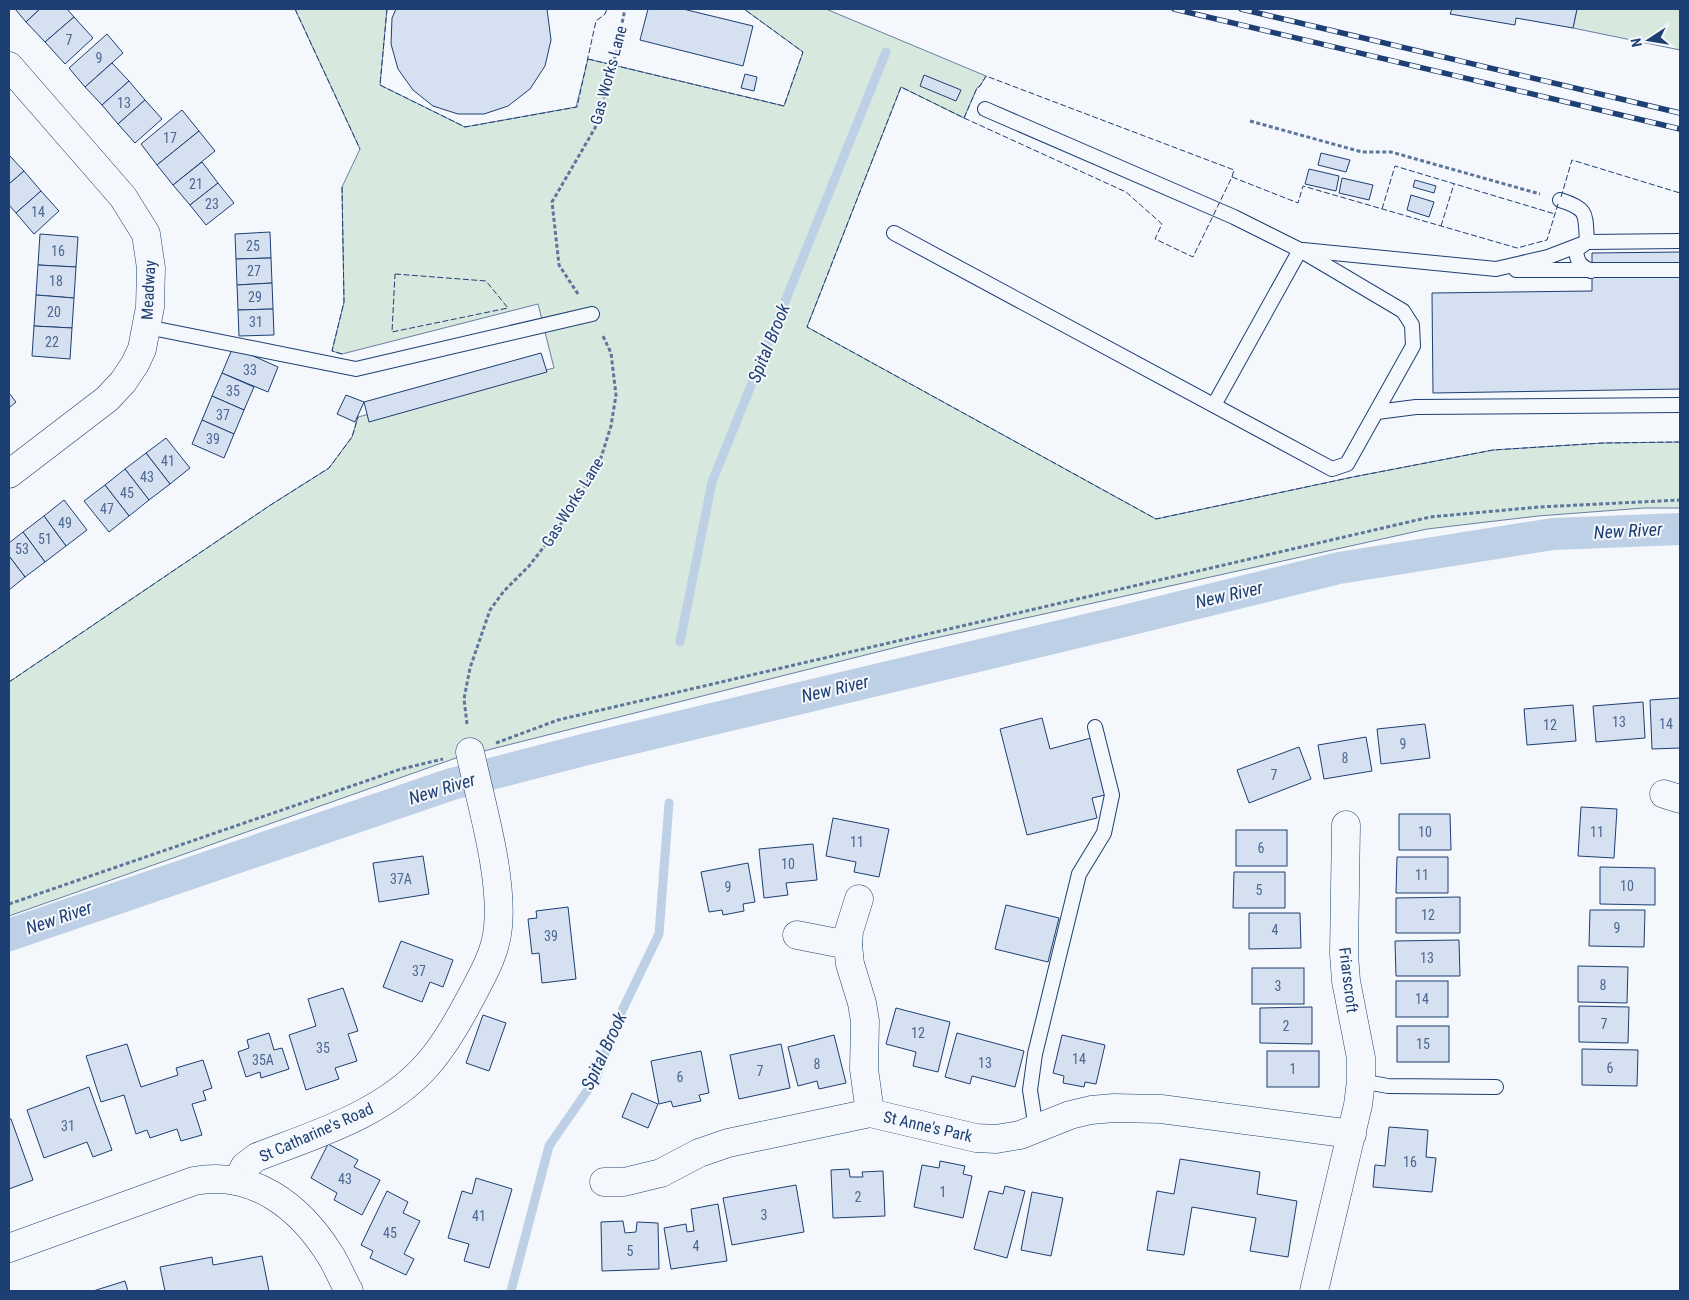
<svg xmlns="http://www.w3.org/2000/svg" width="1689" height="1300" font-family="'Roboto Condensed',sans-serif">
  <rect width="100%" height="100%" fill="#f4f7fb"/>
  <g fill="#d7e8df" stroke="#687fa3">
    <polygon points="295,9 387,9 380,85 465,127 576,107 588,59 784,106 803,52 744,9 826,9 986,76 980,86 977,88 964,118 901,87 807,327 1156,519 1353,477 1493,450 1603,443 1680,442 1680,508 1644,508 1538,516 1427,529 913,643 456,758 9,916 9,682 269,506 329,468 352,437 358,417 554,368 538,304 342,354 332,351 344,302 342,187 360,149"/>
    <polygon points="1577,9 1680,9 1680,50 1573,28"/>
  </g>
  <g fill="none" stroke-linecap="round" stroke-linejoin="round">
    <g stroke="#bed0e5" stroke-width="9">
      <polyline points="680,642 712,482 886,52"/>
      <polyline points="511,1291 549,1146 596,1078 618,1019 659,934 669,803"/>
    </g>
    <polyline stroke="#bed0e5" stroke-width="32" points="9,935 452,784 587,749 1128,620 1339,568 1553,534 1680,529"/>
  </g>
  <g fill="#d5e0f0" stroke="#1d3f73">
    <polygon points="15,9 40,9 26,22"/>
    <polygon points="40,9 67,9 74,17 45,42 26,22"/>
    <polygon points="396,9 547,9 551,40 545,66 530,89 508,106 484,114 458,114 433,106 413,90 398,69 391,44 392,18"/>
    <polygon points="648,9 683,9 753,26 743,66 640,40"/>
    <polygon points="1452,9 1577,9 1573,28 1516,18 1515,25 1450,14"/>
    <polygon points="74,17 93,38 65,64 45,42"/>
    <polygon points="107,34 123,53 85,87 69,68"/>
    <polygon points="112,63 129,81 102,105 85,87"/>
    <polygon points="745,74 757,77 754,91 741,88"/>
    <polygon points="924,75 961,90 956,101 920,86"/>
    <polygon points="129,81 145,100 118,124 102,105"/>
    <polygon points="145,100 162,119 135,143 118,124"/>
    <polygon points="182,110 199,131 157,165 141,144"/>
    <polygon points="199,131 215,151 173,185 157,165"/>
    <polygon points="1321,153 1350,160 1346,172 1318,165"/>
    <polygon points="9,155 24,171 9,184"/>
    <polygon points="202,162 218,183 190,205 173,185"/>
    <polygon points="1309,169 1339,176 1336,191 1305,184"/>
    <polygon points="24,171 41,191 16,213 9,205 9,184"/>
    <polygon points="1342,178 1373,185 1369,200 1339,193"/>
    <polygon points="1415,180 1436,186 1434,193 1413,187"/>
    <polygon points="218,183 234,203 206,225 190,205"/>
    <polygon points="41,191 59,211 34,234 16,213"/>
    <polygon points="1411,195 1434,202 1429,217 1407,210"/>
    <polygon points="270,232 271,258 236,259 235,234"/>
    <polygon points="40,234 78,237 76,267 38,265"/>
    <polygon points="1680,252 1680,389 1433,393 1432,293 1592,291 1592,253"/>
    <polygon points="271,258 272,283 237,285 236,259"/>
    <polygon points="38,265 76,267 74,298 36,295"/>
    <polygon points="272,283 273,309 238,310 237,285"/>
    <polygon points="36,295 74,298 72,328 34,326"/>
    <polygon points="273,309 274,335 239,336 238,310"/>
    <polygon points="34,326 72,328 70,359 32,356"/>
    <polygon points="233,347 278,367 268,392 222,373"/>
    <polygon points="541,353 547,372 369,422 364,402"/>
    <polygon points="222,373 254,387 244,410 212,396"/>
    <polygon points="9,393 16,402 9,408"/>
    <polygon points="346,395 364,402 355,422 337,414"/>
    <polygon points="212,396 244,410 234,434 202,420"/>
    <polygon points="202,420 234,434 224,458 192,444"/>
    <polygon points="166,438 190,468 170,484 146,453"/>
    <polygon points="146,453 170,484 149,500 125,469"/>
    <polygon points="125,469 149,500 129,516 105,485"/>
    <polygon points="105,485 129,516 109,532 84,501"/>
    <polygon points="64,500 87,530 66,546 44,516"/>
    <polygon points="44,516 66,546 45,562 23,532"/>
    <polygon points="23,532 45,562 25,577 9,556 9,543"/>
    <polygon points="9,556 25,577 9,590"/>
    <polygon points="1680,698 1680,748 1652,749 1650,700"/>
    <polygon points="1643,702 1645,738 1596,742 1593,706"/>
    <polygon points="1573,705 1576,741 1527,745 1524,709"/>
    <polygon points="1042,718 1050,749 1091,738 1105,795 1092,798 1097,818 1027,835 1000,729"/>
    <polygon points="1425,724 1430,758 1381,764 1377,729"/>
    <polygon points="1366,737 1372,771 1324,779 1318,745"/>
    <polygon points="1299,747 1311,779 1249,803 1237,770"/>
    <polygon points="1581,807 1617,809 1614,858 1578,856"/>
    <polygon points="1399,814 1450,814 1451,850 1399,850"/>
    <polygon points="833,818 889,829 879,877 854,872 856,862 826,856"/>
    <rect x="1236" y="830" width="51" height="36"/>
    <polygon points="813,844 817,880 786,883 788,895 764,898 759,849"/>
    <polygon points="423,856 429,894 379,902 373,863"/>
    <polygon points="1397,857 1448,857 1448,893 1396,893"/>
    <polygon points="748,863 755,902 743,904 744,911 723,915 722,910 709,912 701,872"/>
    <polygon points="1600,867 1655,868 1655,905 1600,904"/>
    <polygon points="1234,872 1285,872 1285,908 1233,908"/>
    <polygon points="1460,897 1460,933 1396,933 1396,898"/>
    <polygon points="1006,905 1059,918 1048,962 995,949"/>
    <polygon points="568,907 576,979 542,983 539,953 532,954 528,919 537,918 536,911"/>
    <polygon points="1590,910 1645,910 1644,947 1589,946"/>
    <polygon points="1249,913 1300,913 1301,948 1249,949"/>
    <polygon points="1459,940 1460,976 1396,976 1395,941"/>
    <polygon points="401,941 453,960 443,987 430,982 422,1002 383,987"/>
    <polygon points="1578,966 1628,967 1627,1003 1578,1002"/>
    <rect x="1252" y="968" width="52" height="36"/>
    <rect x="1396" y="981" width="52" height="36"/>
    <polygon points="343,988 358,1031 348,1034 357,1061 335,1068 339,1079 306,1090 289,1035 316,1026 308,999"/>
    <polygon points="1579,1006 1629,1007 1628,1043 1579,1042"/>
    <polygon points="1312,1007 1312,1044 1260,1043 1260,1008"/>
    <polygon points="896,1008 950,1022 938,1072 913,1066 916,1052 886,1044"/>
    <polygon points="483,1015 506,1023 489,1071 466,1063"/>
    <rect x="1397" y="1026" width="52" height="36"/>
    <polygon points="269,1033 274,1050 282,1048 289,1069 261,1078 260,1072 246,1077 238,1052 249,1048 247,1040"/>
    <polygon points="957,1033 1024,1051 1015,1087 972,1076 970,1084 945,1077"/>
    <polygon points="834,1035 846,1083 819,1089 817,1081 798,1086 788,1047"/>
    <polygon points="1062,1035 1105,1045 1096,1084 1085,1082 1084,1087 1063,1083 1064,1076 1053,1073"/>
    <polygon points="127,1044 141,1087 178,1075 176,1068 203,1060 212,1088 203,1091 206,1100 192,1104 202,1135 181,1141 177,1129 150,1138 147,1130 136,1134 124,1095 101,1102 86,1056"/>
    <polygon points="781,1044 790,1088 739,1099 730,1055"/>
    <polygon points="1582,1049 1638,1050 1637,1086 1582,1085"/>
    <polygon points="701,1051 709,1093 699,1095 701,1101 673,1107 671,1101 659,1104 651,1061"/>
    <rect x="1267" y="1051" width="52" height="36"/>
    <polygon points="89,1087 112,1150 93,1157 87,1142 44,1158 27,1110"/>
    <polygon points="632,1093 658,1104 648,1128 622,1117"/>
    <polygon points="9,1119 11,1119 33,1180 9,1189"/>
    <polygon points="1389,1127 1428,1130 1426,1157 1436,1158 1432,1192 1373,1187 1375,1165 1385,1166"/>
    <polygon points="328,1144 358,1160 354,1167 380,1180 362,1215 334,1200 337,1193 311,1178"/>
    <polygon points="1180,1159 1260,1172 1257,1194 1297,1201 1288,1257 1250,1251 1256,1218 1192,1207 1184,1255 1147,1250 1157,1191 1174,1194"/>
    <polygon points="940,1161 965,1166 963,1174 972,1176 963,1218 914,1207 922,1165 939,1168"/>
    <polygon points="849,1169 850,1177 863,1177 862,1172 883,1171 885,1216 833,1218 831,1170"/>
    <polygon points="476,1178 512,1189 489,1268 464,1261 469,1244 448,1238 462,1191 472,1194"/>
    <polygon points="796,1185 804,1232 732,1245 723,1198"/>
    <polygon points="1005,1186 1025,1191 1007,1258 974,1249 989,1191 1003,1194"/>
    <polygon points="387,1191 408,1202 403,1213 420,1221 404,1254 414,1259 406,1275 370,1258 373,1251 361,1245"/>
    <polygon points="1032,1192 1063,1198 1051,1256 1021,1250"/>
    <polygon points="718,1204 727,1261 671,1269 664,1228 686,1224 687,1232 694,1231 691,1209"/>
    <polygon points="623,1221 625,1233 636,1232 637,1222 658,1223 659,1269 602,1271 601,1222"/>
    <polygon points="262,1256 269,1291 165,1291 160,1267 212,1257 213,1265"/>
    <polygon points="125,1281 128,1291 93,1291"/>
  </g>
  <g fill="none" stroke-linecap="round" stroke-linejoin="round">
    <g stroke="#1d3f73" stroke-width="16">
      <g id="service">
        <path d="M1560,200C1589,209 1585,214 1587,242L1576,250C1577,263 1581,266 1591,271"/>
        <polyline points="894,233 1332,469 1347,464 1413,346 1412,325 1403,311 1300,250 1234,217 985,109"/>
        <polyline points="1303,250 1496,269 1548,257 1587,242 1680,241"/>
        <polyline points="1516,270 1680,270"/>
        <polyline points="147,327 356,369 592,314"/>
        <polyline points="1214,405 1300,250"/>
        <polyline points="1377,412 1416,407 1680,405"/>
        <polyline points="1361,1081 1388,1086 1496,1087"/>
        <polyline points="1036,1129 1030,1090 1035,1054 1079,874 1104,833 1112,795 1095,727"/>
      </g>
    </g>
    <g stroke="#1d3f73" stroke-width="29">
      <g id="minor">
        <polyline points="9,66 123,197 146,234 151,268 150,307 142,349 135,364 123,382 107,399 9,474"/>
        <polyline points="1664,794 1680,799"/>
        <polyline points="859,899 849,931 848,945 850,964 862,1003 865,1021 864,1069 870,1113"/>
        <polyline points="797,935 848,945"/>
        <path d="M237,1181L245,1166L257,1157C316,1134 385,1114 428,1064C445,1045 459,1020 471,997C482,976 496,953 498,927C503,875 481,804 470,752"/>
        <polyline points="604,1182 624,1182 661,1173 699,1153 728,1143 870,1113 976,1138 996,1139 1020,1135 1070,1115 1091,1110 1114,1108 1161,1109 1352,1134"/>
        <path d="M9,1248L194,1181C253,1170 299,1206 329,1253C337,1265 342,1279 349,1291"/>
        <polyline points="1314,1291 1358,1105 1361,1081 1361,1058 1346,981 1344,954 1346,825"/>
      </g>
    </g>
    <g stroke="#5e769c" stroke-width="3" stroke-dasharray="4 2.5" stroke-linecap="butt">
      <polyline points="1250,121 1362,152 1391,152 1540,194"/>
      <polyline points="578,294 559,265 552,202 595,128 613,66 625,9"/>
      <polyline points="467,724 464,699 470,668 490,610 504,591 529,566 557,530 599,464 611,426 616,395 611,353 602,334"/>
      <polyline points="496,743 558,720 1430,517 1539,507 1680,500"/>
      <polyline points="9,904 401,769 443,759"/>
    </g>
    <use href="#service" stroke="#f4f7fb" stroke-width="14"/>
    <use href="#minor" stroke="#f4f7fb" stroke-width="28"/>
    <g stroke="#1d3f73" stroke-width="5.5">
      <g id="rail">
        <polyline points="1174,9 1680,129"/>
        <polyline points="1241,9 1680,113"/>
      </g>
    </g>
    <use href="#rail" stroke="#f4f7fb" stroke-width="4" stroke-dasharray="11" stroke-linecap="butt"/>
    <g stroke="#1d3f73" stroke-width="1" stroke-dasharray="6 2.5" stroke-linecap="butt">
      <polyline points="295,9 360,149"/>
      <polyline points="387,9 380,85 465,127 577,107 596,21 605,14 607,9"/>
      <polyline points="588,59 784,106 803,52 744,9"/>
      <polyline points="964,118 977,88 980,86 986,76 1234,170 1232,177"/>
      <polyline points="1561,197 1572,160 1680,193"/>
      <polyline points="1558,204 1547,240 1517,248 1303,186 1298,203 1232,177 1193,257 1155,239 1162,224 1126,192 964,118 901,87 807,327 1156,519 1353,477 1493,450 1603,443 1680,442"/>
      <polyline points="1382,209 1395,166 1555,214"/>
      <polyline points="1441,226 1454,184"/>
      <polygon points="395,274 486,281 508,308 392,332"/>
      <polyline points="342,354 332,351 344,302 342,187"/>
      <polyline points="9,682 269,506 329,468 352,437 358,417"/>
    </g>
  </g>
  <g text-anchor="middle" stroke-width="4" stroke-linejoin="round" paint-order="stroke">
    <g font-size="14" fill="#4b6792">
      <text x="69" y="45">7</text>
      <text x="99" y="63">9</text>
      <text x="124" y="108">13</text>
      <text x="170" y="143">17</text>
      <text x="196" y="189">21</text>
      <text x="212" y="209">23</text>
      <text x="38" y="217">14</text>
      <text x="253" y="251">25</text>
      <text x="58" y="256">16</text>
      <text x="254" y="276">27</text>
      <text x="56" y="286">18</text>
      <text x="255" y="302">29</text>
      <text x="54" y="317">20</text>
      <text x="256" y="327">31</text>
      <text x="52" y="347">22</text>
      <text x="250" y="375">33</text>
      <text x="233" y="396">35</text>
      <text x="223" y="420">37</text>
      <text x="213" y="444">39</text>
      <text x="168" y="466">41</text>
      <text x="147" y="482">43</text>
      <text x="127" y="498">45</text>
      <text x="107" y="514">47</text>
      <text x="65" y="528">49</text>
      <text x="45" y="544">51</text>
      <text x="22" y="554">53</text>
      <text x="1619" y="727">13</text>
      <text x="1666" y="729">14</text>
      <text x="1550" y="730">12</text>
      <text x="1403" y="749">9</text>
      <text x="1345" y="763">8</text>
      <text x="1274" y="780">7</text>
      <text x="1425" y="837">10</text>
      <text x="1597" y="837">11</text>
      <text x="857" y="847">11</text>
      <text x="1261" y="853">6</text>
      <text x="788" y="869">10</text>
      <text x="1422" y="880">11</text>
      <text x="401" y="884">37A</text>
      <text x="1627" y="891">10</text>
      <text x="728" y="892">9</text>
      <text x="1259" y="895">5</text>
      <text x="1428" y="920">12</text>
      <text x="1617" y="933">9</text>
      <text x="1275" y="935">4</text>
      <text x="551" y="941">39</text>
      <text x="1427" y="963">13</text>
      <text x="419" y="976">37</text>
      <text x="1603" y="990">8</text>
      <text x="1278" y="991">3</text>
      <text x="1422" y="1004">14</text>
      <text x="1604" y="1029">7</text>
      <text x="1286" y="1031">2</text>
      <text x="918" y="1038">12</text>
      <text x="1423" y="1049">15</text>
      <text x="323" y="1053">35</text>
      <text x="1079" y="1064">14</text>
      <text x="263" y="1065">35A</text>
      <text x="985" y="1068">13</text>
      <text x="817" y="1069">8</text>
      <text x="1610" y="1073">6</text>
      <text x="1293" y="1074">1</text>
      <text x="760" y="1076">7</text>
      <text x="680" y="1082">6</text>
      <text x="68" y="1131">31</text>
      <text x="1410" y="1167">16</text>
      <text x="345" y="1184">43</text>
      <text x="943" y="1197">1</text>
      <text x="858" y="1202">2</text>
      <text x="764" y="1220">3</text>
      <text x="479" y="1221">41</text>
      <text x="390" y="1238">45</text>
      <text x="696" y="1251">4</text>
      <text x="630" y="1256">5</text>
    </g>
    <g font-size="16" fill="#1d3f73" stroke="#f4f7fb">
      <text transform="translate(608 75) rotate(-75)" y="6">Gas Works Lane</text>
      <text transform="translate(148 290) rotate(-87)" y="6">Meadway</text>
      <text transform="translate(572 502) rotate(-58)" y="6">Gas Works Lane</text>
      <text transform="translate(1349 980) rotate(83)" y="6">Friarscroft</text>
      <text transform="translate(928 1126) rotate(13)" y="6">St Anne's Park</text>
      <text transform="translate(316 1132) rotate(-24)" y="6">St Catharine's Road</text>
    </g>
    <g font-size="18" font-style="italic" fill="#1d3f73" stroke="#f4f7fb">
      <text transform="translate(769 343) rotate(-68)" y="6">Spital Brook</text>
      <text transform="translate(1628 531) rotate(-3)" y="6">New River</text>
      <text transform="translate(1229 595) rotate(-13)" y="6">New River</text>
      <text transform="translate(835 689) rotate(-13)" y="6">New River</text>
      <text transform="translate(442 789) rotate(-17)" y="6">New River</text>
      <text transform="translate(59 918) rotate(-19)" y="6">New River</text>
      <text transform="translate(604 1051) rotate(-65)" y="6">Spital Brook</text>
    </g>
  </g>
  <rect width="1689" height="1300" fill="none" stroke="#1d3f73" stroke-width="20"/>
  <g transform="translate(1649 40) rotate(258)" stroke="#f4f7fb" stroke-width="4" paint-order="stroke">
  <path d="M0-4L9 19L0 12L-9 19Z" fill="#1d3f73"/>
  <text y="-8" font-size="14" font-weight="bold" text-anchor="middle" fill="#1d3f73">N</text>
  </g>
</svg>
